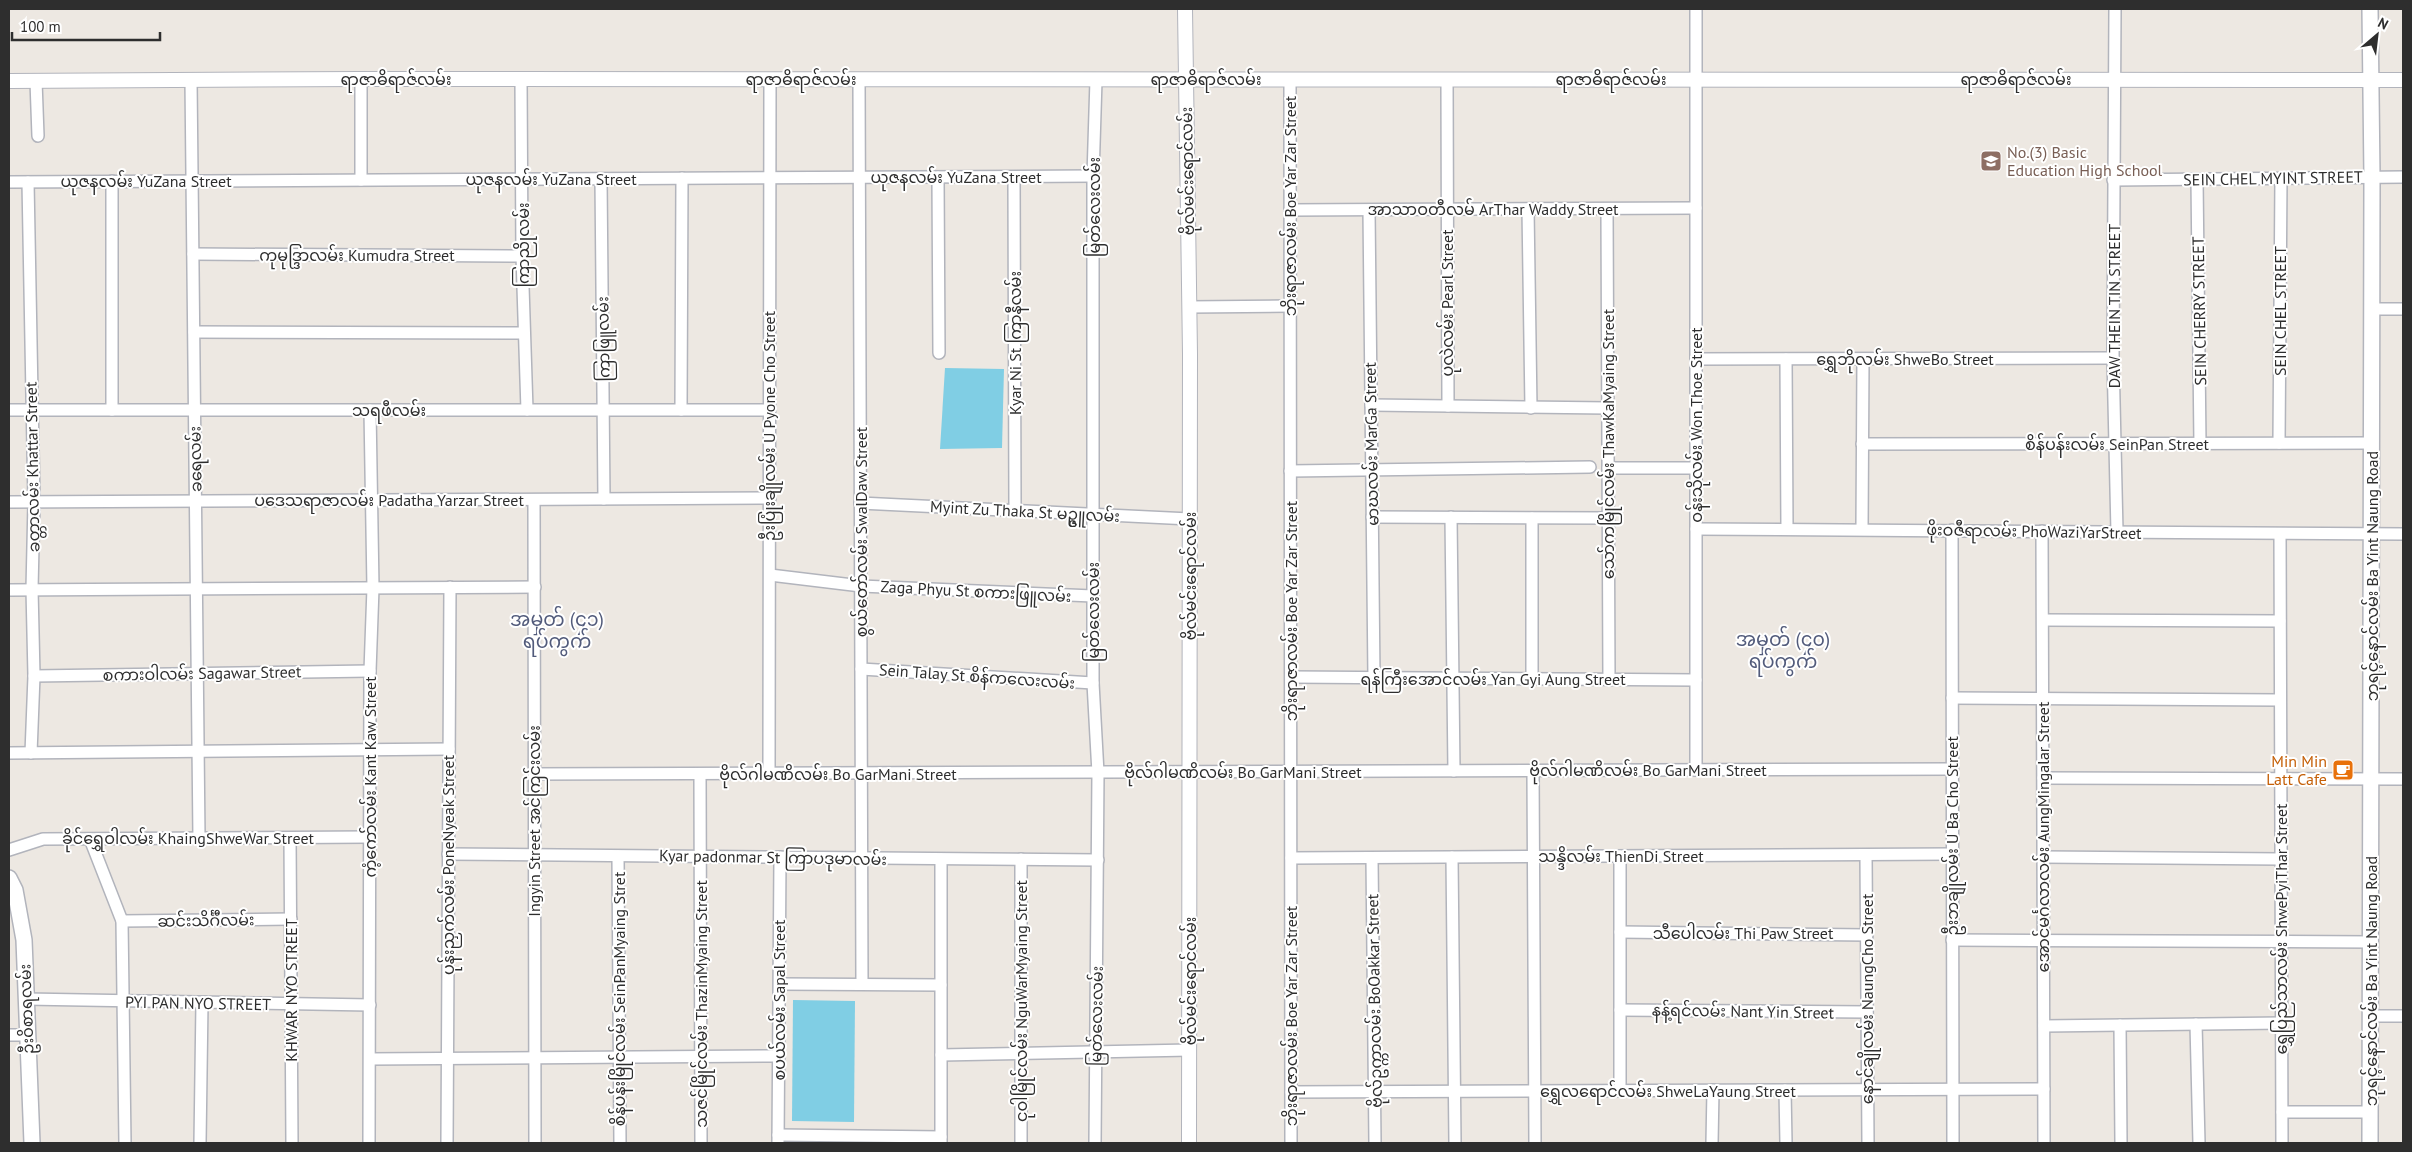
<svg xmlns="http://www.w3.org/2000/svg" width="2412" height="1152" font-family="'PT Sans','Noto Sans Myanmar',sans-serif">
  <rect width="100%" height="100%" fill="#ede8e2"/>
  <g fill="#80cee4">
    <polygon points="945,368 1004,369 1002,448 940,449"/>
    <polygon points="793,1000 855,1001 854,1122 792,1121"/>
  </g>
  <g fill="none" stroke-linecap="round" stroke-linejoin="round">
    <g stroke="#b2b4bc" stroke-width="14">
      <g id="minor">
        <polyline points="1696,9 1696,770"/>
        <polyline points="2115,9 2113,358 2117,532"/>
        <polyline points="521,79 522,256 527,410"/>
        <polyline points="859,79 862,984"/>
        <polyline points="1447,79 1448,406"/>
        <polyline points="191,80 199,838"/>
        <polyline points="1290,80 1291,1143"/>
        <polyline points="36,81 38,136"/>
        <polyline points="938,177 939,353"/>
        <polyline points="1014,177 1015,510"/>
        <polyline points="601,179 604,499"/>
        <polyline points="2197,179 2200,444"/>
        <polyline points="361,180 361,79"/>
        <polyline points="2113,180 2403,177"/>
        <polyline points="9,182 1093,176"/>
        <polyline points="28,182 34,502 32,589 34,676 31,753"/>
        <polyline points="1528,209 1531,408"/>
        <polyline points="1607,209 1609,680"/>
        <polyline points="1290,210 1696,208"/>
        <polyline points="1369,210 1374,678"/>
        <polyline points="193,254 522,256"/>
        <polyline points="1189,307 1290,306"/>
        <polyline points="2372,309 2403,309"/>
        <polyline points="194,332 523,333"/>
        <polyline points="1696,359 2113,358"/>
        <polyline points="1786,359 1787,529"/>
        <polyline points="1371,405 1608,408"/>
        <polyline points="9,410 769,410"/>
        <polyline points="112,410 112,181"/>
        <polyline points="681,410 682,178"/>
        <polyline points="2279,443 2281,178"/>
        <polyline points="1862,444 2372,443"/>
        <polyline points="1608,468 1696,468"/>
        <polyline points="1290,471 1590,467"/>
        <polyline points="534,500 535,1143"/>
        <polyline points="9,502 770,498"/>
        <polyline points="860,503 1190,519"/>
        <polyline points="1372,517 1609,518"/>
        <polyline points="1451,517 1454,771"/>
        <polyline points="1532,518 1532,679"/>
        <polyline points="1696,529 2403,534"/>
        <polyline points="1862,529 1863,359"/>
        <polyline points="1952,530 1953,1143"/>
        <polyline points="2042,531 2044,1143"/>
        <polyline points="2280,534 2282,1143"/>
        <polyline points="770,575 861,586 1093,596"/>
        <polyline points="9,590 535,587"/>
        <polyline points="2043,620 2280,621"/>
        <polyline points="861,669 1093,683"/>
        <polyline points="34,676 370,671"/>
        <polyline points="1291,677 1696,680"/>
        <polyline points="1952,698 2280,700"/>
        <polyline points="9,753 449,749"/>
        <polyline points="1533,771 1535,1143"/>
        <polyline points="769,772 770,80"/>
        <polyline points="534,774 1951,769"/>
        <polyline points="700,774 701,1143"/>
        <polyline points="2043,778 2403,779"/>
        <polyline points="290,838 292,1143"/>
        <polyline points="90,839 122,921 125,1143"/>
        <polyline points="9,850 43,839 369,837"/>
        <polyline points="448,854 1098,860"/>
        <polyline points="1866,855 1868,1143"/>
        <polyline points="618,856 620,1143"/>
        <polyline points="1452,857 1455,1143"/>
        <polyline points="2043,857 2281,859"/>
        <polyline points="1291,858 1952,854"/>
        <polyline points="1372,858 1375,1143"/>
        <polyline points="941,859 941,1143"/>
        <polyline points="122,921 291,919"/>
        <polyline points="1620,932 1867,935"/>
        <polyline points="1952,940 2372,942"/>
        <polyline points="780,984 941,985"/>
        <polyline points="26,999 370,1005"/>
        <polyline points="1620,1010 1867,1012"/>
        <polyline points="2370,1016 2403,1016"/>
        <polyline points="2196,1024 2199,1143"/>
        <polyline points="2120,1025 2121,1143"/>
        <polyline points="2044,1026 2282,1023"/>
        <polyline points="9,1035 27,1035"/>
        <polyline points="941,1055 1190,1050"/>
        <polyline points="370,1059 779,1056"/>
        <polyline points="1785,1090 1786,1143"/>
        <polyline points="1620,1091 1620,856"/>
        <polyline points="1291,1092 2044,1089"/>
        <polyline points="2282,1112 2370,1112"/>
        <polyline points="778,1135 941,1137"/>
        <polyline points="200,1143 202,1003"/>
        <polyline points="369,1143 370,671 373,588 370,410"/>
        <polyline points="447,1143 450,587"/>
        <polyline points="778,1143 780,857"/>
        <polyline points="1021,1143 1021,859"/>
        <polyline points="1095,1143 1098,773 1093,683 1093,176 1096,80"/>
        <polyline points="1712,1143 1713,1090"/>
      </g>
    </g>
    <g stroke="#b2b4bc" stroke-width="16">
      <g id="tertiary">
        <polyline points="1185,9 1190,354 1189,1143"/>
        <polyline points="9,81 361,79 2403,80"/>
      </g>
    </g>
    <g stroke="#b2b4bc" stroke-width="18">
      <g id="secondary">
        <polyline points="2370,9 2372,177 2370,1143"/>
        <polyline points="9,878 15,890 24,940 32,1143"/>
      </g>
    </g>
    <use href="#minor" stroke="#fff" stroke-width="11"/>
    <use href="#tertiary" stroke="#fff" stroke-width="14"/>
    <use href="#secondary" stroke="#fff" stroke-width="15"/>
  </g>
  <defs>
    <g id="school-square" transform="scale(1.125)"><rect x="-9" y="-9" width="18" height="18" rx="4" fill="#8d6e63" stroke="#fff"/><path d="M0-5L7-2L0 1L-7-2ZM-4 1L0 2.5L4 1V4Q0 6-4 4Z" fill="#fff"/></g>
    <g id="cafe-square" transform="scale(1.125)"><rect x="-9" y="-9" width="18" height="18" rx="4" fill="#e8710a" stroke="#fff"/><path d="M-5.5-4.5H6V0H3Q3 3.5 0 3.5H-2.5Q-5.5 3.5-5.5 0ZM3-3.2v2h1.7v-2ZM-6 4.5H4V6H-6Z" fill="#fff"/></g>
  </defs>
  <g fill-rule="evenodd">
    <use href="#school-square" x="1991" y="161"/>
    <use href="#cafe-square" x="2343" y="770"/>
  </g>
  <g text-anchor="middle" stroke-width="4" stroke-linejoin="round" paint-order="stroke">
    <g font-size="16" fill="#2e2e2e" stroke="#fff">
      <text x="396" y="85">ရာဇာဓိရာဇ်လမ်း</text>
      <text x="801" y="85">ရာဇာဓိရာဇ်လမ်း</text>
      <text x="1206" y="85">ရာဇာဓိရာဇ်လမ်း</text>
      <text x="1611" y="85">ရာဇာဓိရာဇ်လမ်း</text>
      <text x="2016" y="85">ရာဇာဓိရာဇ်လမ်း</text>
      <text transform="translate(1187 171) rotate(-91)" y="6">ဗိုလ်မင်းရောင်လမ်း</text>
      <text x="956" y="183">ယုဇနလမ်း YuZana Street</text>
      <text transform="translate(2273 178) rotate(-1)" y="6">SEIN CHEL MYINT STREET</text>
      <text x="551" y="185">ယုဇနလမ်း YuZana Street</text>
      <text x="146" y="187">ယုဇနလမ်း YuZana Street</text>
      <text transform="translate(1290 206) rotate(-90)" y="6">ဘိုးရာဇာလမ်း Boe Yar Zar Street</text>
      <text transform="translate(1094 207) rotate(-90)" y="6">မြတ်လေးလမ်း</text>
      <text x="1493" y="215">အာသာဝတီလမ် ArThar Waddy Street</text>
      <text transform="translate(523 245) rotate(-90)" y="6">ကြာညိုလမ်း</text>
      <text x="357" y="261">ကုမုဒ္ဒြာလမ်း Kumudra Street</text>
      <text transform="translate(1447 303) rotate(-90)" y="6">ပုလဲလမ်း Pearl Street</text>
      <text transform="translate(2114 306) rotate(-90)" y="6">DAW THEIN TIN STREET</text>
      <text transform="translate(2199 311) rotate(-91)" y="6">SEIN CHERRY STREET</text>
      <text transform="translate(2280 311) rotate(-90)" y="6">SEIN CHEL STREET</text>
      <text transform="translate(603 339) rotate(-91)" y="6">ကြာဖြူလမ်း</text>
      <text transform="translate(1015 343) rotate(-90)" y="6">Kyar Ni St ကြာနီလမ်း</text>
      <text x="1905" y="365">ရွှေဘိုလမ်း ShweBo Street</text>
      <text x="389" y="416">သရဖီလမ်း</text>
      <text transform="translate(1696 425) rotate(-90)" y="6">ဝန်းသိုလမ်း Won Thoe Street</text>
      <text transform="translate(769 426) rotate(-90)" y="6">ဦးပြုံးချိုလမ်း U Pyone Cho Street</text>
      <text transform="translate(1371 444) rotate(-91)" y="6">မာဃလမ်း MarGa Street</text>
      <text transform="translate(1608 444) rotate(-90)" y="6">သော်ကမြိုင်လမ်း ThawKaMyaing Street</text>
      <text x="2117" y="450">စိန်ပန်းလမ်း SeinPan Street</text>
      <text transform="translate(195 459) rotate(-91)" y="6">ခရေလမ်း</text>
      <text transform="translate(32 467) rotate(-91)" y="6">ခတ္တာလမ်း Khattar Street</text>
      <text x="389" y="506">ပဒေသရာဇာလမ်း Padatha Yarzar Street</text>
      <text transform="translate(1025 511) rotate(3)" y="6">Myint Zu Thaka St မဥ္ဇူလမ်း</text>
      <text transform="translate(2034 531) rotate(1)" y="6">ဖိုးဝဇီရာလမ်း PhoWaziYarStreet</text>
      <text transform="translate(861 532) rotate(-90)" y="6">စွယ်တော်လမ်း SwalDaw Street</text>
      <text transform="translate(1190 576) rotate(-90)" y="6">ဗိုလ်မင်းရောင်လမ်း</text>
      <text transform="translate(2372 576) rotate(-90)" y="6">ဘုရင့်နောင်လမ်း Ba Yint Naung Road</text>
      <text transform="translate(976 591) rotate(3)" y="6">Zaga Phyu St စကားဖြူလမ်း</text>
      <text transform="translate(1291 611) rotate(-90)" y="6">ဘိုးရာဇာလမ်း Boe Yar Zar Street</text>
      <text transform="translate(1093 612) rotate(-90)" y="6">မြတ်လေးလမ်း</text>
      <text transform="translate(202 673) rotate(-1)" y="6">စကားဝါလမ်း Sagawar Street</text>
      <text transform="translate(977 676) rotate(4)" y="6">Sein Talay St စိန်ကလေးလမ်း</text>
      <text x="1493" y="685">ရန်ကြီးအောင်လမ်း Yan Gyi Aung Street</text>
      <text x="1648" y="776">ဗိုလ်ဂါမဏိလမ်း Bo GarMani Street</text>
      <text x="1243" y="778">ဗိုလ်ဂါမဏိလမ်း Bo GarMani Street</text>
      <text x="838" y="780">ဗိုလ်ဂါမဏိလမ်း Bo GarMani Street</text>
      <text transform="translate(370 777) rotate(-90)" y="6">ကံ့ကော်လမ်း Kant Kaw Street</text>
      <text transform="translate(534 821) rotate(-90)" y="6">Ingyin Street အင်ကြင်းလမ်း</text>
      <text transform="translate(1952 836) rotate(-90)" y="6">ဦးဘချိုလမ်း U Ba Cho Street</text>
      <text transform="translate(2043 837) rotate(-90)" y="6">အောင်မင်္ဂလာလမ်း AungMingalar Street</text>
      <text x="188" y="844">ခိုင်ရွှေဝါလမ်း KhaingShweWar Street</text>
      <text x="1621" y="862">သန္ဒိလမ်း ThienDi Street</text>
      <text transform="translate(773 857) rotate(1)" y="6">Kyar padonmar St ကြာပဒုမာလမ်း</text>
      <text transform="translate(448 865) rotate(-90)" y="6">ပုန်းညှက်လမ်း PoneNyeak Street</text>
      <text transform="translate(206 920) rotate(-1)" y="6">ဆင်းသိင်္ဂီလမ်း</text>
      <text transform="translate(2281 929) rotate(-90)" y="6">ရွှေပြည်သာလမ်း ShwePyiThar Street</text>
      <text x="1743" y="939">သီပေါလမ်း Thi Paw Street</text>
      <text transform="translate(1190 981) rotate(-90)" y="6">ဗိုလ်မင်းရောင်လမ်း</text>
      <text transform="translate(2371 981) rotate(-90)" y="6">ဘုရင့်နောင်လမ်း Ba Yint Naung Road</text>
      <text transform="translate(291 990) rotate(-90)" y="6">KHWAR NYO STREET</text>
      <text transform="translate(619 999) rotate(-90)" y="6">စိန်ပန်းမြိုင်လမ်း SeinPanMyaing Stret</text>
      <text transform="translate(1867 999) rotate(-90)" y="6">နောင်ချိုလမ်း NaungCho Street</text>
      <text transform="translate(779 1000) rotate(-90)" y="6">စပယ်လမ်း Sapal Street</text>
      <text transform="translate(1021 1001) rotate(-90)" y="6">ငုဝါမြိုင်လမ်း NguWarMyaing Street</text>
      <text transform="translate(1374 1001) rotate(-91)" y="6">ဗိုလ်ဥက္ကာလမ်း BoOakkar Street</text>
      <text transform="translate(198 1003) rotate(1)" y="6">PYI PAN NYO STREET</text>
      <text transform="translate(701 1004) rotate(-90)" y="6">သဇင်မြိုင်လမ်း ThazinMyaing Street</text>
      <text transform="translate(26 1009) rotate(-92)" y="6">ဦးဝိစာရလမ်း</text>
      <text transform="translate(1743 1011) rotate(1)" y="6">နန့်ရင်လမ်း Nant Yin Street</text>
      <text transform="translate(1096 1016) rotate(-89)" y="6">မြတ်လေးလမ်း</text>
      <text transform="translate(1291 1016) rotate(-90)" y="6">ဘိုးရာဇာလမ်း Boe Yar Zar Street</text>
      <text x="1668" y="1097">ရွှေလရောင်လမ်း ShweLaYaung Street</text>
    </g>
    <g font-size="16" fill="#785e54" stroke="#fff" text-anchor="start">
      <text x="2007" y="158">No.(3) Basic<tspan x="2007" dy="18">Education High School</tspan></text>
    </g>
    <g font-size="16" fill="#c56008" stroke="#fff" text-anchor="end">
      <text x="2327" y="767">Min Min<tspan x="2327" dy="18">Latt Cafe</tspan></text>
    </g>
    <g font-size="19" fill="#525b7b" stroke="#fff">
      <text x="557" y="626">အမှတ် (၄၁)<tspan x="557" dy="22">ရပ်ကွက်</tspan></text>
      <text x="1783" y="646">အမှတ် (၄၀)<tspan x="1783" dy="22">ရပ်ကွက်</tspan></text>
    </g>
  </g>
  <rect width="2412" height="1152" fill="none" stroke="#2e2e2e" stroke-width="20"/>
  <g transform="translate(2377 35) rotate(28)" stroke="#ffffff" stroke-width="4" paint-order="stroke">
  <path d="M0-4L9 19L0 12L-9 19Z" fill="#2e2e2e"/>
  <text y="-8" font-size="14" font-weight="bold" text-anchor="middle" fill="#2e2e2e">N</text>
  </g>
  <path d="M12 32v8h148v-8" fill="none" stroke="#2e2e2e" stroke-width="2.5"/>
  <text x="20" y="32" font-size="15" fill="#2e2e2e" stroke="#ffffff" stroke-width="4" paint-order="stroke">100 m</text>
</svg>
